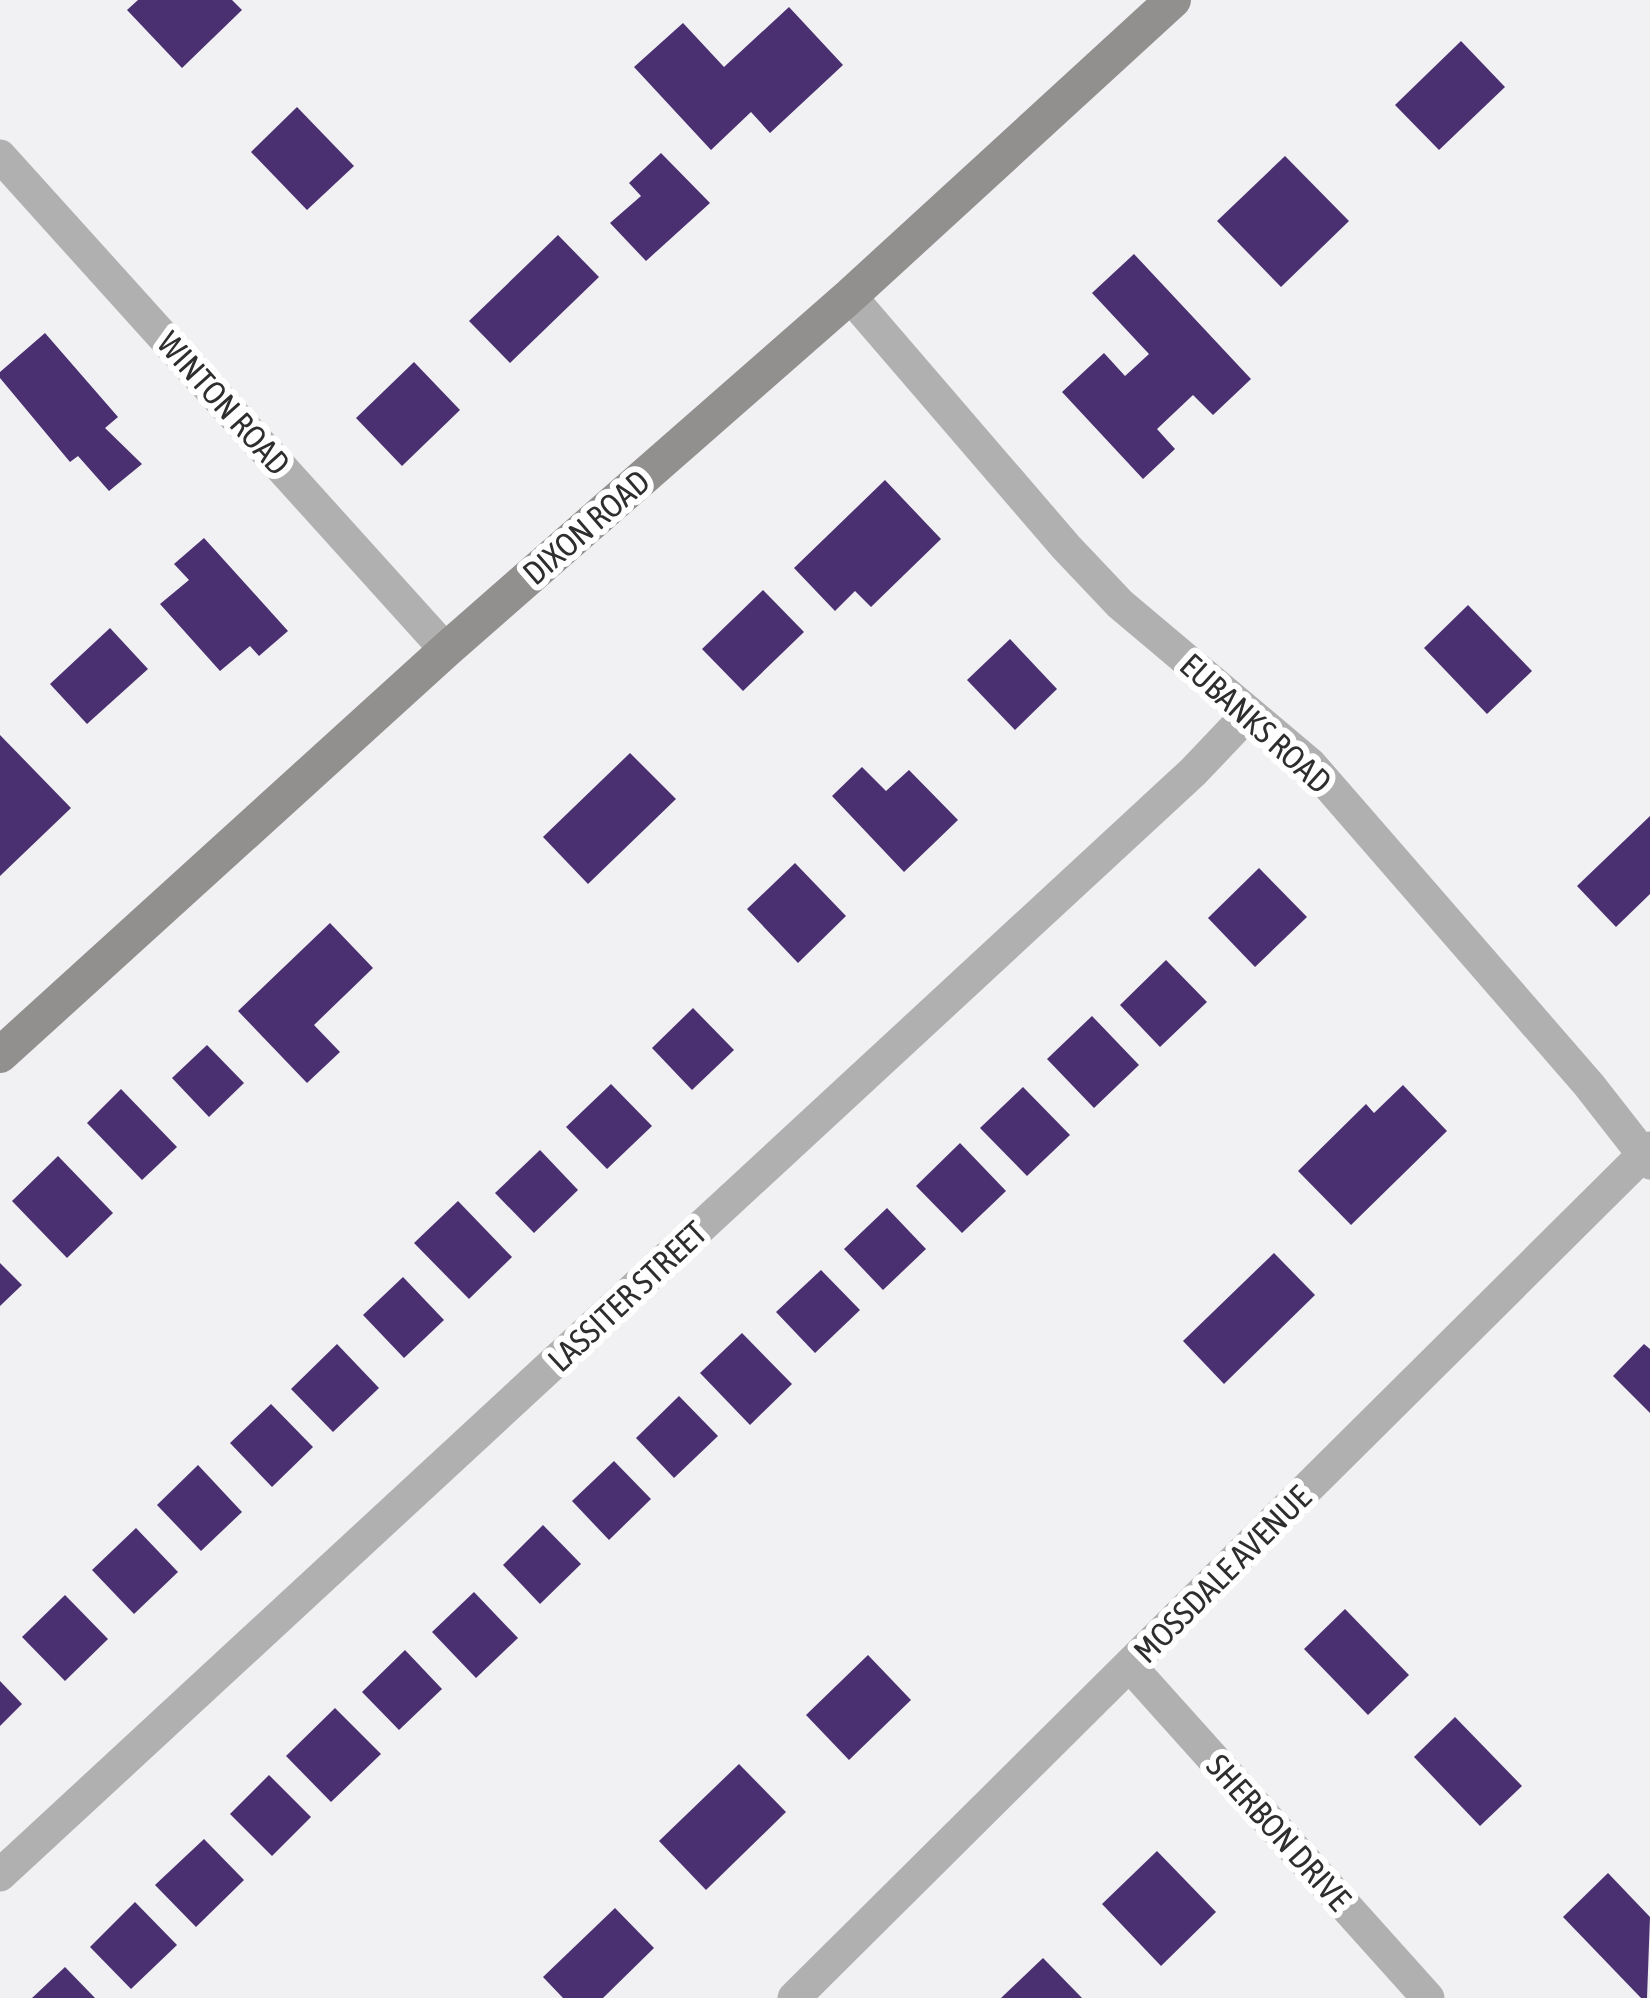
<svg xmlns="http://www.w3.org/2000/svg" width="1650" height="1998" font-family="'Asap Condensed',sans-serif">
  <rect width="100%" height="100%" fill="#f1f1f4"/>
  <g fill="#4a3071">
    <polygon points="138,0 232,0 242,10 182,68 127,10"/>
    <polygon points="789,7 843,65 770,133 751,112 711,150 634,67 683,23 724,67"/>
    <polygon points="1461,41 1505,87 1439,150 1395,105"/>
    <polygon points="297,107 354,166 307,210 251,152"/>
    <polygon points="661,153 710,203 646,261 610,223 641,196 629,183"/>
    <polygon points="1285,156 1349,221 1281,287 1217,221"/>
    <polygon points="558,235 599,277 510,363 469,321"/>
    <polygon points="1134,254 1251,379 1213,415 1193,395 1157,429 1175,449 1143,479 1062,392 1104,353 1125,376 1149,354 1092,293"/>
    <polygon points="45,333 118,417 105,428 142,464 109,491 78,456 70,462 0,378 0,372"/>
    <polygon points="414,362 460,410 402,466 356,418"/>
    <polygon points="885,480 941,539 871,607 855,591 835,611 794,568"/>
    <polygon points="204,538 288,631 259,656 250,646 220,671 160,604 189,580 174,564"/>
    <polygon points="763,590 804,632 743,691 702,649"/>
    <polygon points="1468,605 1532,671 1487,714 1424,648"/>
    <polygon points="110,628 148,669 87,724 50,684"/>
    <polygon points="1010,639 1057,689 1015,730 967,680"/>
    <polygon points="0,735 71,808 0,876"/>
    <polygon points="630,753 676,799 588,884 543,837"/>
    <polygon points="862,767 886,791 909,770 958,820 904,872 832,796"/>
    <polygon points="1650,816 1650,894 1616,927 1577,886"/>
    <polygon points="795,863 846,916 798,963 747,909"/>
    <polygon points="1259,868 1307,917 1255,967 1208,918"/>
    <polygon points="330,923 373,968 314,1025 340,1052 307,1083 238,1011"/>
    <polygon points="1166,960 1207,1002 1160,1047 1120,1005"/>
    <polygon points="693,1008 734,1050 692,1090 652,1048"/>
    <polygon points="1092,1016 1139,1065 1094,1108 1047,1059"/>
    <polygon points="207,1045 244,1083 209,1117 172,1078"/>
    <polygon points="611,1084 652,1126 607,1169 566,1127"/>
    <polygon points="1403,1085 1447,1131 1351,1225 1298,1171 1366,1104 1374,1113"/>
    <polygon points="1023,1087 1070,1135 1027,1176 980,1128"/>
    <polygon points="121,1089 177,1147 142,1180 87,1123"/>
    <polygon points="960,1143 1006,1191 962,1233 916,1186"/>
    <polygon points="540,1150 578,1190 534,1233 495,1193"/>
    <polygon points="58,1156 113,1213 67,1258 12,1201"/>
    <polygon points="458,1201 512,1257 469,1299 414,1243"/>
    <polygon points="887,1208 926,1249 883,1290 844,1249"/>
    <polygon points="1274,1253 1315,1295 1224,1384 1183,1341"/>
    <polygon points="0,1263 22,1285 0,1306"/>
    <polygon points="821,1270 860,1310 815,1353 776,1312"/>
    <polygon points="403,1277 444,1320 404,1358 363,1315"/>
    <polygon points="742,1333 792,1384 750,1425 700,1373"/>
    <polygon points="337,1344 379,1388 333,1432 291,1389"/>
    <polygon points="1644,1344 1650,1349 1650,1413 1613,1376"/>
    <polygon points="679,1396 718,1436 674,1478 636,1438"/>
    <polygon points="271,1404 313,1447 272,1487 230,1443"/>
    <polygon points="614,1461 651,1499 609,1540 572,1501"/>
    <polygon points="198,1465 242,1512 201,1551 157,1505"/>
    <polygon points="543,1525 581,1564 540,1604 503,1565"/>
    <polygon points="136,1528 178,1572 134,1614 92,1570"/>
    <polygon points="474,1592 518,1638 476,1678 432,1632"/>
    <polygon points="65,1595 108,1639 65,1681 22,1637"/>
    <polygon points="1345,1609 1409,1675 1368,1715 1304,1649"/>
    <polygon points="405,1650 442,1689 399,1730 362,1692"/>
    <polygon points="868,1655 911,1700 849,1760 806,1715"/>
    <polygon points="0,1681 22,1704 0,1726"/>
    <polygon points="335,1708 381,1754 331,1802 286,1756"/>
    <polygon points="1455,1717 1522,1786 1480,1826 1414,1757"/>
    <polygon points="739,1764 786,1812 706,1890 659,1841"/>
    <polygon points="269,1775 311,1817 272,1856 230,1814"/>
    <polygon points="204,1839 244,1880 196,1927 155,1885"/>
    <polygon points="1157,1851 1216,1912 1161,1966 1102,1904"/>
    <polygon points="1608,1873 1650,1917 1647,1998 1641,1998 1563,1917"/>
    <polygon points="135,1902 177,1945 131,1989 90,1947"/>
    <polygon points="615,1908 654,1948 603,1998 563,1998 543,1977"/>
    <polygon points="1043,1958 1082,1998 1001,1998"/>
    <polygon points="65,1967 95,1998 32,1998"/>
  </g>
  <g fill="none" stroke-linecap="round" stroke-linejoin="round">
    <g stroke="#b1b0b0" stroke-width="33">
      <polyline points="0,156 446,650"/>
      <polyline points="850,296 1066,547 1120,604 1310,764 1589,1085 1650,1163"/>
      <polyline points="1130,1666 1428,1998"/>
      <polyline points="0,1875 1193,772 1249,713"/>
      <polyline points="794,1998 1650,1148"/>
    </g>
    <polyline stroke="#92908f" stroke-width="36" points="0,1055 446,650 850,296 1173,0"/>
  </g>
  <g text-anchor="middle" stroke-width="12" stroke-linejoin="round" paint-order="stroke">
    <g font-size="33" fill="#2e2e2f" stroke="#fff">
      <text transform="translate(224 403) rotate(48)" y="12">WINTON ROAD</text>
      <text transform="translate(586 527) rotate(-41)" y="12">DIXON ROAD</text>
      <text transform="translate(1256 723) rotate(42)" y="12">EUBANKS ROAD</text>
      <text transform="translate(627 1296) rotate(-43)" y="12">LASSITER STREET</text>
      <text transform="translate(1222 1574) rotate(-45)" y="12">MOSSDALE AVENUE</text>
      <text transform="translate(1279 1832) rotate(48)" y="12">SHERBON DRIVE</text>
    </g>
  </g>
</svg>
